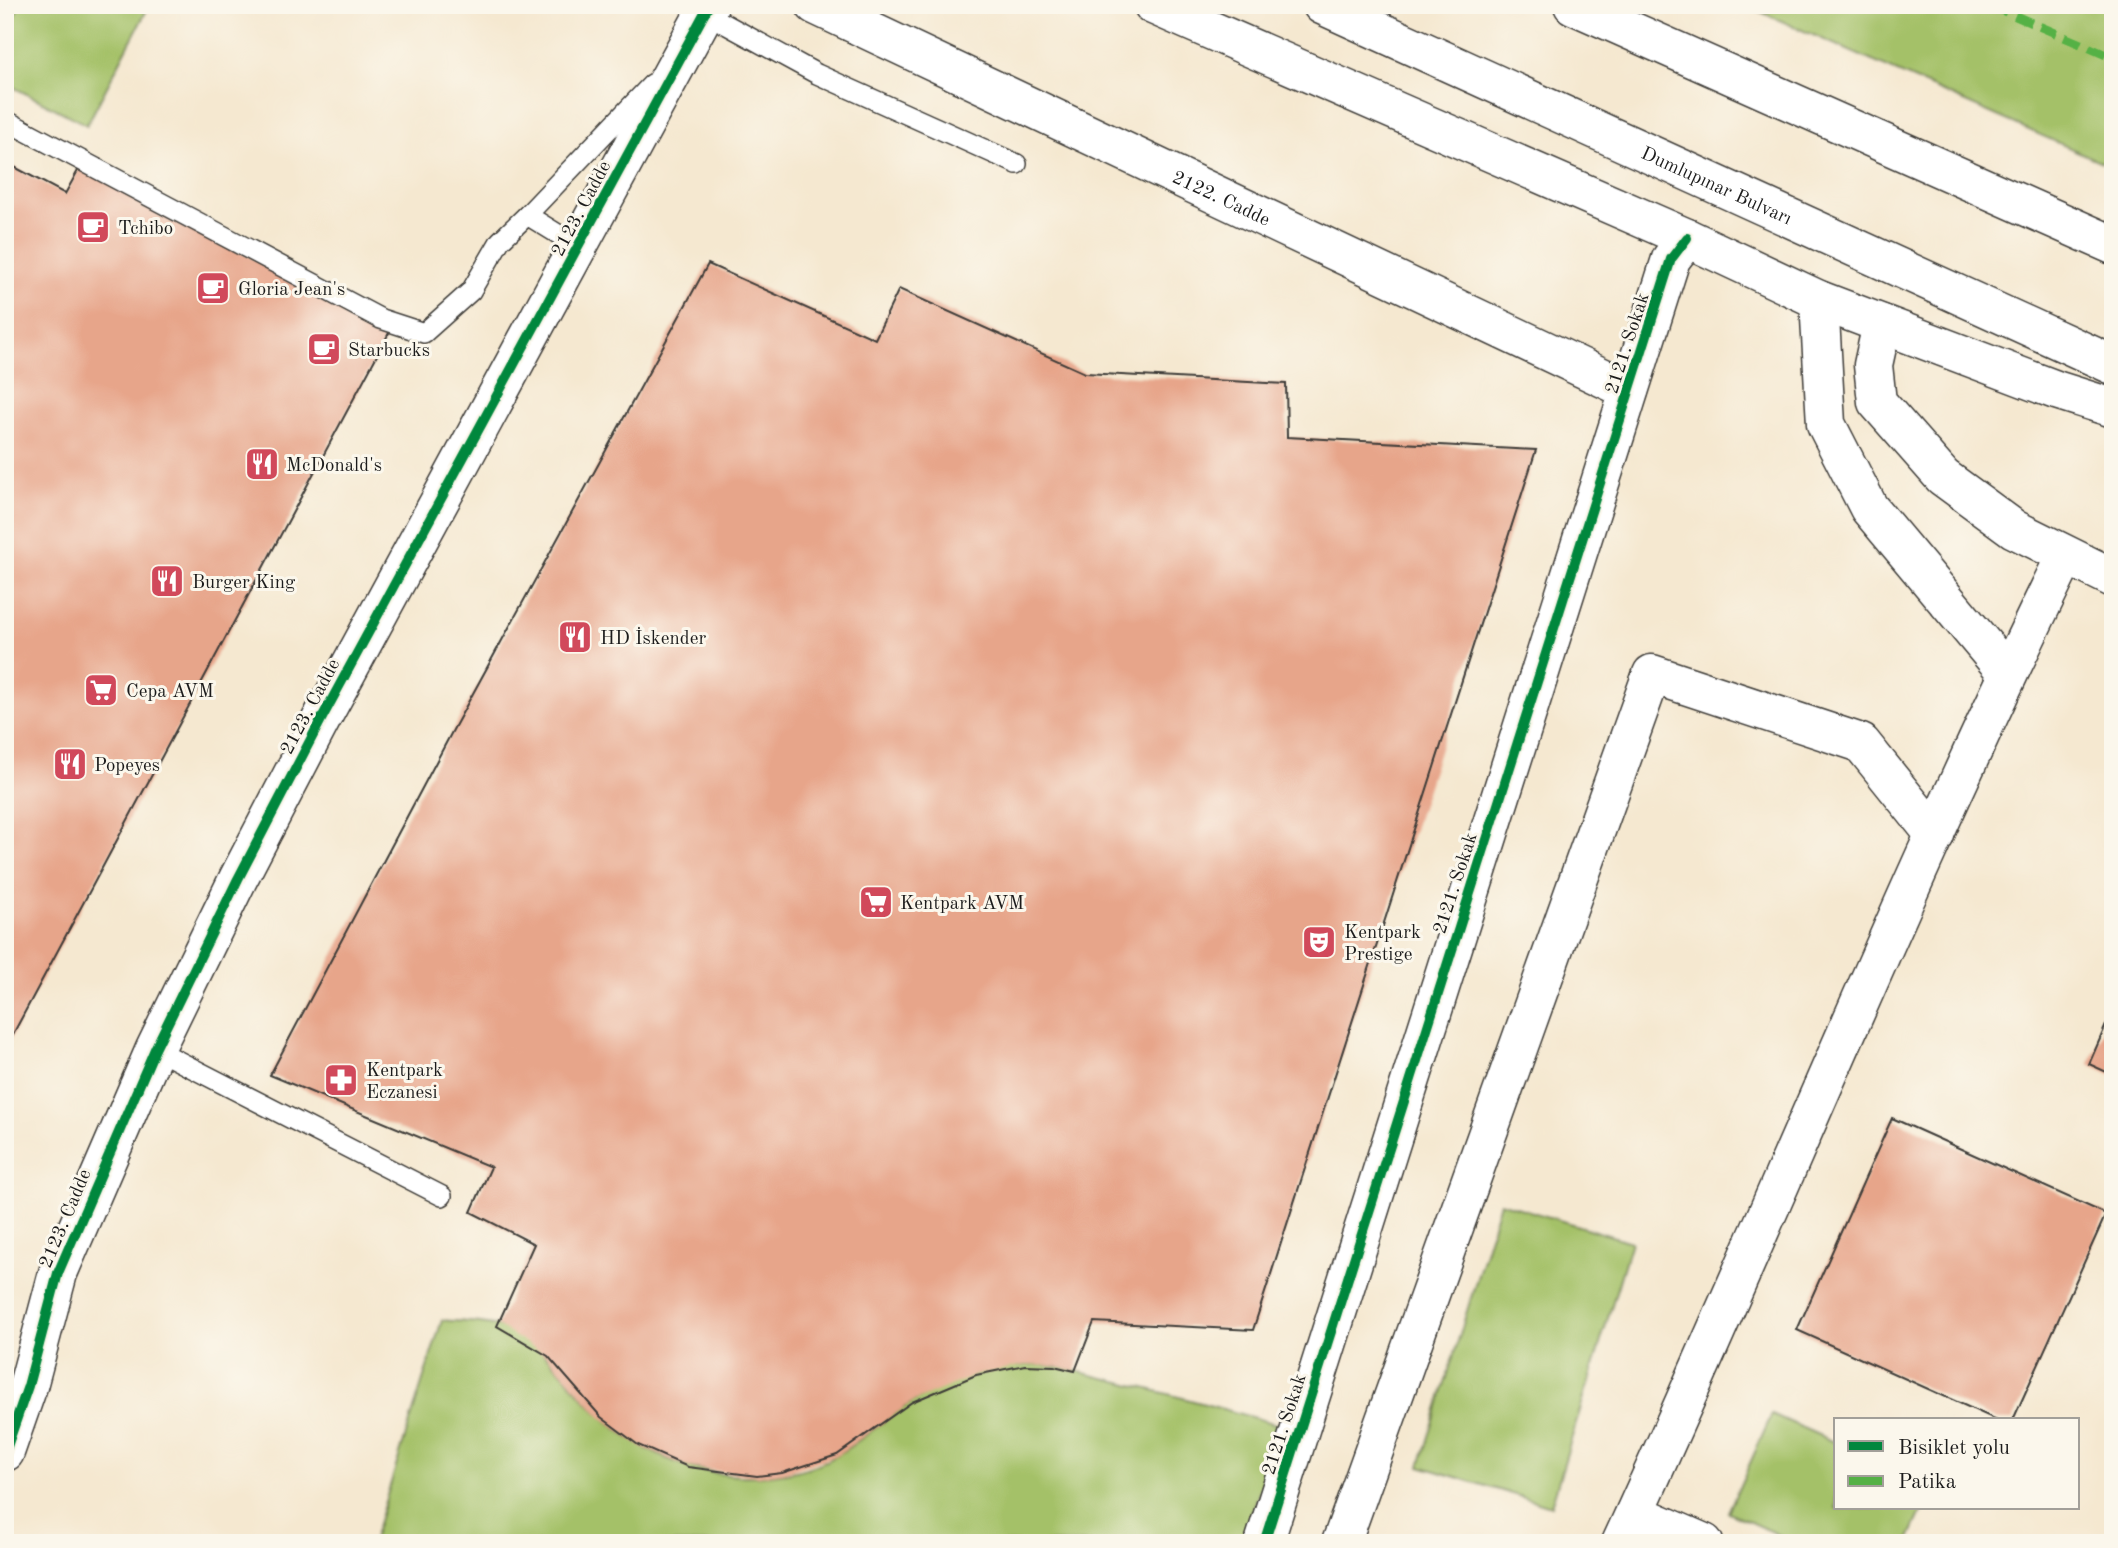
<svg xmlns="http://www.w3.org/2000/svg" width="2118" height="1548" font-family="'Old Standard TT',serif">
  <rect width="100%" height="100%" fill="#fbf7ec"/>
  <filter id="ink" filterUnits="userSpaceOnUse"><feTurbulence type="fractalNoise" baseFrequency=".0143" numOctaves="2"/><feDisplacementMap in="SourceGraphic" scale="14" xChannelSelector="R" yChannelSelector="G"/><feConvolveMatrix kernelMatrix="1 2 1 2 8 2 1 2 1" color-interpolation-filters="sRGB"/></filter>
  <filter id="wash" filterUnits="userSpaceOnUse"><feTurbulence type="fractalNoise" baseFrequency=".00686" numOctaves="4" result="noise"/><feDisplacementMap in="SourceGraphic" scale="28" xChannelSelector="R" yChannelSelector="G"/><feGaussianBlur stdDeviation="1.57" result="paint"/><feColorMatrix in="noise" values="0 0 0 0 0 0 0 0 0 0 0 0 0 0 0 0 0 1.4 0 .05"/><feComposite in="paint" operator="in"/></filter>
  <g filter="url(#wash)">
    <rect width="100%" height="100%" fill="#f5e8d0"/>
    <g fill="#a4c168" stroke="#606e42" stroke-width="2">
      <polygon points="20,5 138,5 147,10 87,125 5,83 5,33"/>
      <polygon points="1745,5 2113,5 2113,167"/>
      <polygon points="1500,1202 1631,1242 1551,1506 1420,1466"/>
      <path d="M442,1320C460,1322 482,1321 500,1327C539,1340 557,1368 583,1397C622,1441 671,1468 729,1475C764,1479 807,1473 837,1455C863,1440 885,1418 911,1403C943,1384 988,1367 1026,1365C1052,1363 1078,1372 1104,1378C1164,1392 1224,1409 1283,1426L1241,1543H372Z"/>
      <polygon points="1772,1414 1836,1443 1836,1508 1923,1508 1907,1543 1796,1543 1728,1512"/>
    </g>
    <g id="blocks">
      <g fill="#e7a58a">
        <polygon points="5,162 65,194 80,167 390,331 5,1049"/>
        <polygon points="708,264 875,339 899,289 1085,373 1286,384 1287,437 1536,450 1253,1330 1094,1322 1075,1371 1054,1366 1025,1365 976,1375 912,1402 837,1455 782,1473 757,1476 688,1467 638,1445 601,1417 548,1356 497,1326 534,1244 471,1212 491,1167 270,1075 454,728"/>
        <polygon points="2113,1009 2113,1075 2089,1064"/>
        <polygon points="1892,1118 2106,1214 2013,1420 1997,1420 1797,1330"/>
      </g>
    </g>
  </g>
  <g filter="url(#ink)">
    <use href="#blocks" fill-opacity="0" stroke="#3d3b37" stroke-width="2"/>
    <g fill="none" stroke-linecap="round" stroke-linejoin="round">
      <g stroke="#3d3b37" stroke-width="22">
        <g id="lane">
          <polyline points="705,13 817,74 1017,164"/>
          <polyline points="5,120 381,319 424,333 471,291 500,241 527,215 579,247"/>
          <polyline points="527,215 652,84"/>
          <polyline points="155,1049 442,1196"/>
        </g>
      </g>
      <g stroke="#3d3b37" stroke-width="41">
        <g id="street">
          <path id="s1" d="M815,5L1629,390"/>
          <polyline points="1819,300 1826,424 1869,508 2008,674"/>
          <polyline points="1882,324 1873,365 1877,402 1943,477 2014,529 2113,578"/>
          <polyline points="5,1452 28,1386 58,1273 155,1049 238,879 323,716 709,5"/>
          <polyline points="1635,1513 1704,1543"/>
          <polyline points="1264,1543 1671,259 1687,238"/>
          <polyline points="1341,1543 1652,674 1861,743 1935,835"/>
          <path d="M1621,1543C1771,1215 1906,880 2065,557"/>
        </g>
      </g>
      <g stroke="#3d3b37" stroke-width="41">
        <g id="highway">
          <polyline points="1153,5 1687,238 1819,300 2056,390 2113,408"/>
          <path id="s2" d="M1322,5L2113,365"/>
          <polyline points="1573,5 2113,245"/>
        </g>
      </g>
      <use href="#lane" stroke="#fff" stroke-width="19"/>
      <use href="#street" stroke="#fff" stroke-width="38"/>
      <use href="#highway" stroke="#fff" stroke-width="38"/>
      <polyline stroke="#55b145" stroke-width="9" stroke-dasharray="18 9" stroke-linecap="butt" points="1990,5 2113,58"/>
      <g stroke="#fbf7ec" stroke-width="15">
        <g id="cycleway">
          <polyline points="5,1452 28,1386 58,1273 155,1049 238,879 323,716 709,5"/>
          <polyline points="1264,1543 1671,259 1687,238"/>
        </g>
      </g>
      <use href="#cycleway" stroke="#00873e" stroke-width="10"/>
    </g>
  </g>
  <defs>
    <g id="cafe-square" transform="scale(1.75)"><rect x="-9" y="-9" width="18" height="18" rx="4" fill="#d1495b" stroke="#fbf7ec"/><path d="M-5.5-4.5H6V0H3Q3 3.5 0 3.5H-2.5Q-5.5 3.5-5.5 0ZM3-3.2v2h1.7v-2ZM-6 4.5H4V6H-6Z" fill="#fff"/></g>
    <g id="restaurant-square" transform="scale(1.75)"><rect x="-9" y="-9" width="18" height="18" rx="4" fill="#d1495b" stroke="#fbf7ec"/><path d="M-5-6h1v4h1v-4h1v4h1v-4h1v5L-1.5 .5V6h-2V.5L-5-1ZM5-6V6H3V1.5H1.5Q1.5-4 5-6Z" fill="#fff"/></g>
    <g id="supermarket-square" transform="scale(1.75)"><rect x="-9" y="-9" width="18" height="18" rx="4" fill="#d1495b" stroke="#fbf7ec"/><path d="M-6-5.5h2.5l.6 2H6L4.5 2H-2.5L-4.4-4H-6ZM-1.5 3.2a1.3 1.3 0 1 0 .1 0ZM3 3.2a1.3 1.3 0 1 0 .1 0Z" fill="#fff"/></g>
    <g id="theatre-square" transform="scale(1.75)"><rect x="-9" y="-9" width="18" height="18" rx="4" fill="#d1495b" stroke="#fbf7ec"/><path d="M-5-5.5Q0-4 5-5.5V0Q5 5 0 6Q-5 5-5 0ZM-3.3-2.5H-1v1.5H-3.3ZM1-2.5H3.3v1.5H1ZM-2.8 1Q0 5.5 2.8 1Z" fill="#fff"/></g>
    <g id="pharmacy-square" transform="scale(1.75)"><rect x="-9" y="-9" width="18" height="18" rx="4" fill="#d1495b" stroke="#fbf7ec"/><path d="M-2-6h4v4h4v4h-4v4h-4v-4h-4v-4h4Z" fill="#fff"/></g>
  </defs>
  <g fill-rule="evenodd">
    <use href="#cafe-square" x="93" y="227"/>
    <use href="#cafe-square" x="213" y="288"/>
    <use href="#cafe-square" x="324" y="349"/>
    <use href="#restaurant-square" x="262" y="464"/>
    <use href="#restaurant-square" x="167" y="581"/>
    <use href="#restaurant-square" x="575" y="637"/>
    <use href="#supermarket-square" x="101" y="690"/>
    <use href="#restaurant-square" x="70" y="764"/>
    <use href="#supermarket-square" x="876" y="902"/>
    <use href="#theatre-square" x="1319" y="942"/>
    <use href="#pharmacy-square" x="341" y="1080"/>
  </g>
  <g text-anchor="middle" stroke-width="6" stroke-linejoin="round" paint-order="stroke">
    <g font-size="19" fill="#1c1c1c" stroke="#fbf7ec">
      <text dy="7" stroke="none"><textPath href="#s2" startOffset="434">Dumlupınar Bulvarı</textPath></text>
      <text dy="7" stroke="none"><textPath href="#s1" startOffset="450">2122. Cadde</textPath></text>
      <text transform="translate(580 208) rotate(-62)" y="7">2123. Cadde</text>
      <text transform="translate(1626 343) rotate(-72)" y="7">2121. Sokak</text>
      <text transform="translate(309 706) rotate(-62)" y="7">2123. Cadde</text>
      <text transform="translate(1454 883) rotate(-72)" y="7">2121. Sokak</text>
      <text transform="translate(64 1218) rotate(-67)" y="7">2123. Cadde</text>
      <text transform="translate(1283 1424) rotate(-72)" y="7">2121. Sokak</text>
    </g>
    <g font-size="19" fill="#1c1c1c" stroke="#fbf7ec" text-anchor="start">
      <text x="118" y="234">Tchibo</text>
      <text x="238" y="295">Gloria Jean's</text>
      <text x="348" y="356">Starbucks</text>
      <text x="286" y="471">McDonald's</text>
      <text x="192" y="588">Burger King</text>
      <text x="600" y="644">HD İskender</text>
      <text x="126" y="697">Cepa AVM</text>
      <text x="94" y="771">Popeyes</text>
      <text x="900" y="909">Kentpark AVM</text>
      <text x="1344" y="938">Kentpark<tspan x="1344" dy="22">Prestige</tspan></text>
      <text x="366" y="1076">Kentpark<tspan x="366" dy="22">Eczanesi</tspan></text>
    </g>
  </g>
  <rect width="2118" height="1548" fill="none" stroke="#fbf7ec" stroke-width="28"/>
  <rect x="1834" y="1418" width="245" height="91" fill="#fbf7ec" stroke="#a29f99" stroke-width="2"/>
  <rect x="1848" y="1441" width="35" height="10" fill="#00873e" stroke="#a29f99" stroke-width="2"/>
  <text x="1898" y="1454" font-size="21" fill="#1c1c1c">Bisiklet yolu</text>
  <rect x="1848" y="1476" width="35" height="10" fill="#55b145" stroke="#a29f99" stroke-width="2"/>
  <text x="1898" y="1488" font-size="21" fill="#1c1c1c">Patika</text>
</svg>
